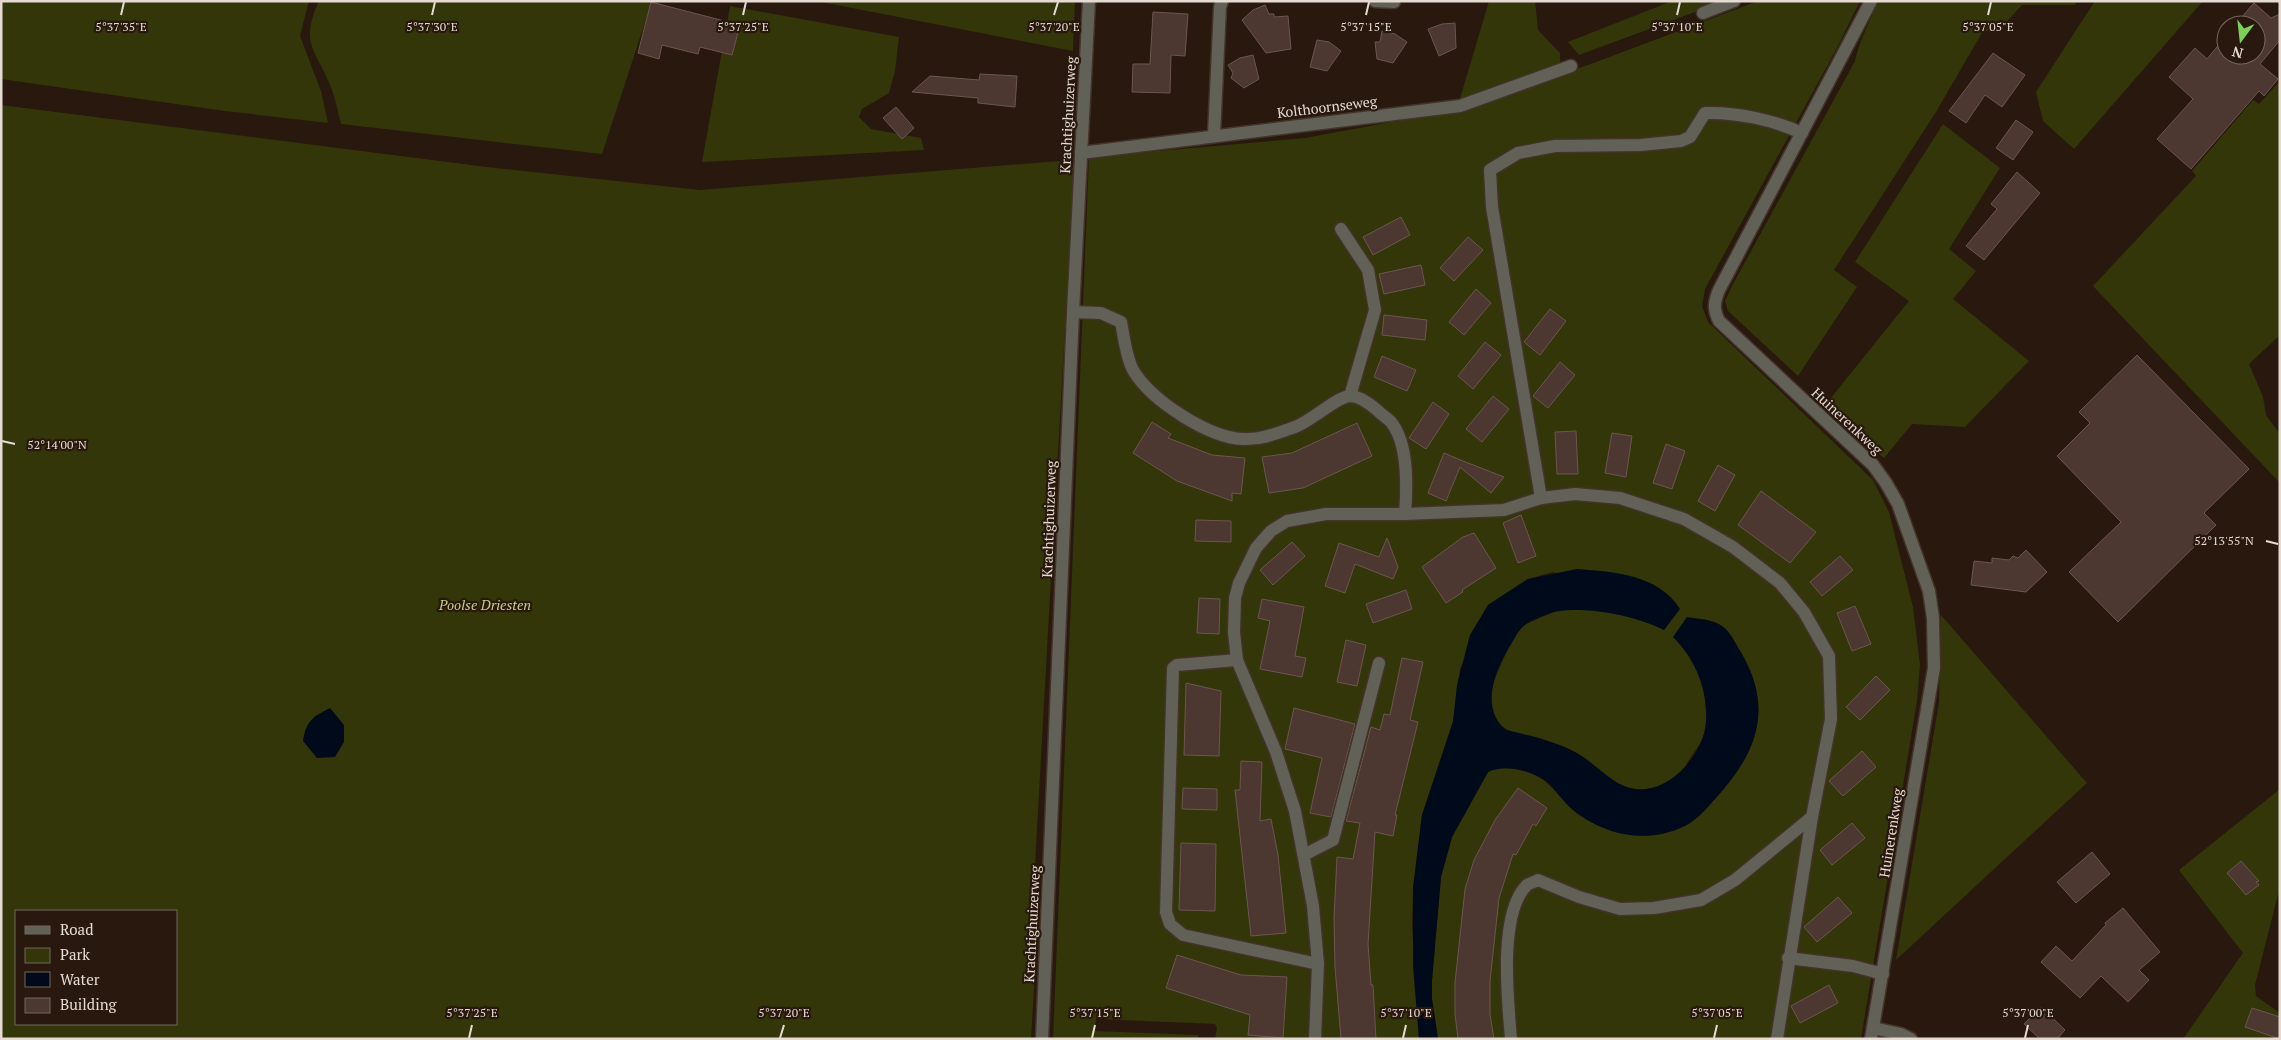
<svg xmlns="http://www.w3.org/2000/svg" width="2281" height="1040" font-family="'PT Serif',serif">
  <rect width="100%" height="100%" fill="#28180d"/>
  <g fill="#323609" fill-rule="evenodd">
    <polygon points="1,1 309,1 300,36 321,91 328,123 225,111 1,79"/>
    <path d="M319,1H652L602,154L341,124C338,113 336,101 332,90C318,51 298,46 319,1Z"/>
    <polygon points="816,1 1075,1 1073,51"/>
    <polygon points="1489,1 1535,1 1538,30 1560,53 1560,62 1548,70 1459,102"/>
    <polygon points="1672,1 1713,1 1706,8 1579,55 1568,42"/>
    <path d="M1758,1H1860L1837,48L1705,289L1702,306L1708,322L1873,480L1889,512L1913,607L1920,665L1917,701L1861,1039H1438L1432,999V980L1441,877L1452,837L1488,772C1505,763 1535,771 1548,784C1559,793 1568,808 1581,816C1609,833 1642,842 1674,830C1692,824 1703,812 1715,798C1756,754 1774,710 1742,655C1729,632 1730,626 1703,619L1674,637C1682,646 1692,659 1698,671C1706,685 1709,722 1703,737C1700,745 1693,753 1689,760C1678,779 1659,791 1636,789C1609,787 1587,755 1562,746C1547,741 1506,734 1499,723C1488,706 1491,686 1499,669C1505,656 1511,640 1520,629C1525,623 1533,621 1540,618C1545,616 1551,613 1557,611C1584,604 1639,617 1664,630L1679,609L1553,572L1528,579L1488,605L1460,669L1453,721L1422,815L1413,888L1412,925L1419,1039H1215L1217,1028L1215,1024L1096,1019L1095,1031L1198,1035V1039H1053L1089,157L1305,138L1456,110L1591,64Z"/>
    <path d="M1877,1H2077L2075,5H2022L1999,30L1983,31L1936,112L1834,270L1857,287L1798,376L1728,311L1725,301L1733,284L1855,61C1859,40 1871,22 1877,1Z"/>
    <polygon points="2095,1 2203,1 2074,149 2043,121 2036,92"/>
    <polygon points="730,6 899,37 895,71 889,93 862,109 859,117 871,129 921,138 924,150 702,162"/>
    <polygon points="2280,81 2280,335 2249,364 2263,397 2266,415 2280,434 2280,483 2093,286 2196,176 2192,171 2253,100 2259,104"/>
    <path d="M1,105L487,167L700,190L1059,161L1071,169L1074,166L1031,937L1034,955L1036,956L1031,1039H1ZM16,911H176V1024H16Z"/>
    <polygon points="1943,124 2000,168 1949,249 1976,271 1953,299 2029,361 1965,427 1912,424 1884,458 1864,442 1826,404 1909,301 1855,262"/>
    <polygon points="1941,615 2087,783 1896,960 1939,702"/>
    <polygon points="2280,789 2280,887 2255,985 2256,996 2280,1013 2280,1039 2183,1039 2243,953 2179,870"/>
  </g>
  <g fill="#000a1a">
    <path d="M1577,569C1614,572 1658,574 1680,609L1664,630C1637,616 1590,607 1560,611C1550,612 1537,618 1528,623C1519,628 1515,638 1510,646C1495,670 1479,708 1506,730C1528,735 1551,740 1571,750C1591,759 1604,777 1624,786C1662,802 1703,758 1706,723C1708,690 1696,660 1673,637L1687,617C1724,622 1724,623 1742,654C1774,710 1756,754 1716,798C1707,808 1697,820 1685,826C1650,843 1612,837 1581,816C1568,808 1559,794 1549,784C1535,771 1505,763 1488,772L1452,837L1441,877L1432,980V999L1438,1039H1419L1413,966V888L1422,815L1453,722L1457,685L1470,635L1488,605L1528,579Z"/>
    <path d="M330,708L344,725V742L335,757L317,758L303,741C306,721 312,717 330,708Z"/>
  </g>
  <g fill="#4c3831" stroke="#6c564f">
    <polygon points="651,2 740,25 732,55 700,47 698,54 662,45 659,59 638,53"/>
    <polygon points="2254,3 2271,18 2280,14 2280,40 2260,64 2278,79 2264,96 2259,91 2191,169 2157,139 2193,99 2169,77 2195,48 2207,59 2226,36 2226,55 2256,55 2256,25 2235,25"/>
    <polygon points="1265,5 1269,14 1274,14 1274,17 1288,16 1291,49 1266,53 1242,20 1253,10"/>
    <polygon points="1153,12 1188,14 1185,56 1171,55 1170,93 1132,92 1133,64 1150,64"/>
    <polygon points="1455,23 1456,48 1439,56 1428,29 1442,24"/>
    <polygon points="1382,31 1395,34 1407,42 1393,63 1377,59 1375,42 1380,42"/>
    <polygon points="1317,40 1329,42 1341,51 1327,71 1310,67"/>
    <polygon points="1993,53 2025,75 2002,107 1985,95 1966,123 1949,111"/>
    <polygon points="1253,55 1259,79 1244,88 1231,78 1233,73 1228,65 1240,58"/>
    <polygon points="980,74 1017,76 1015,107 978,103 978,98 912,92 930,76 979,80"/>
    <polygon points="896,107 914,128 902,139 883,118"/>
    <polygon points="2016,120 2033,132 2013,160 1996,148"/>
    <polygon points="2017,172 2040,193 1984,260 1966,246 1997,209 1991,204"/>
    <polygon points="1401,217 1410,235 1373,255 1363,237"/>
    <polygon points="1468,237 1483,250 1454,281 1440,268"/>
    <polygon points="1421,265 1425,285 1384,294 1379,274"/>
    <polygon points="1476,289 1491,303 1464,335 1449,322"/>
    <polygon points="1550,309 1566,321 1540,355 1524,342"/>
    <polygon points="1384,315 1427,320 1425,340 1382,335"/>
    <polygon points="1485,342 1501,355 1473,389 1458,376"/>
    <polygon points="2137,355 2249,469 2204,513 2216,525 2118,622 2069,572 2121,522 2057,456 2090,423 2079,412"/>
    <polygon points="1382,356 1416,370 1407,391 1374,377"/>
    <polygon points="1560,362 1575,375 1548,408 1533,396"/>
    <polygon points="1493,396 1509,409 1482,442 1466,429"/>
    <polygon points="1433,402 1449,414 1426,449 1409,438"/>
    <polygon points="1152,422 1171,434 1168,438 1212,455 1245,458 1241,494 1232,493 1232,501 1177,481 1133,453"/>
    <polygon points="1357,423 1372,456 1303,488 1269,493 1262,457 1292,453"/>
    <polygon points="1576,431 1578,474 1557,474 1555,432"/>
    <polygon points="1612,433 1632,436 1626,477 1605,473"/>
    <polygon points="1666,444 1685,451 1672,489 1653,483"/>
    <polygon points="1444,453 1463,461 1504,477 1491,493 1460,467 1446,501 1428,493"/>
    <polygon points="1718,465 1735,475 1715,511 1698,501"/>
    <polygon points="1761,491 1816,532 1790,563 1738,525"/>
    <polygon points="1521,515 1536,556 1518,563 1503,523"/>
    <polygon points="1196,520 1231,521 1231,542 1195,541"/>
    <polygon points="1474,533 1496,568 1462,590 1463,592 1446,603 1422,567 1463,537"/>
    <polygon points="1387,538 1398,567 1393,579 1355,564 1345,593 1325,586 1339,543 1379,557"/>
    <polygon points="1292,542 1305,556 1273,585 1260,570"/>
    <polygon points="2026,550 2047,572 2026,592 1971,585 1974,561 1992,563 1992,558 2009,560 2013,556 2018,558"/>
    <polygon points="1840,556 1853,570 1822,596 1810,582"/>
    <polygon points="1406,590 1412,609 1373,623 1366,604"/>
    <polygon points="1199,598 1220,599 1219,634 1197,633"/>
    <polygon points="1262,599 1304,607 1295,656 1306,658 1302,677 1260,669 1270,621 1258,618"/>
    <polygon points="1855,606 1871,644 1852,651 1837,613"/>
    <polygon points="1346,640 1366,645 1357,686 1337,682"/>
    <polygon points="1402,658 1423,662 1410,720 1418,722 1395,815 1397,815 1393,836 1375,832 1368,944 1371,985 1373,985 1376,1039 1341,1039 1335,967 1334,918 1337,857 1353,859 1360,823 1346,821 1371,727 1380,730 1384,714 1390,715"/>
    <polygon points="1876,676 1890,690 1860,720 1846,707"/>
    <polygon points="1186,683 1221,691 1219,756 1184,755"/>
    <polygon points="1294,708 1355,724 1331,817 1310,813 1322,758 1285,749"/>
    <polygon points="1862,751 1876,767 1843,796 1829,781"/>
    <polygon points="1241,761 1262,762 1260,821 1271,819 1278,855 1286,933 1251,936 1235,790 1240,790"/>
    <polygon points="1183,788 1217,789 1217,810 1182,809"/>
    <polygon points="1518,788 1547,808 1536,826 1533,824 1516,855 1513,854 1499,898 1490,981 1490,1014 1494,1039 1458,1039 1455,1014 1455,983 1465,889 1474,860 1495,820"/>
    <polygon points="1852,823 1865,838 1832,865 1820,850"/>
    <polygon points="1181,843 1216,844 1215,911 1179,910"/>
    <polygon points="2092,852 2110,874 2076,903 2057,882"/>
    <polygon points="2241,861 2259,881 2256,882 2259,885 2246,895 2227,873"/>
    <polygon points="1838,897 1852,913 1817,942 1804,927"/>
    <polygon points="2123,908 2160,952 2139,970 2149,980 2128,1002 2101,976 2080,998 2041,962 2056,946 2072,961 2106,925 2105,923"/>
    <polygon points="1177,955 1241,975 1287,977 1283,1038 1248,1035 1250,1015 1166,988"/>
    <polygon points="1829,985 1838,1003 1800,1023 1791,1006"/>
    <polygon points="2041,1007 2065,1030 2057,1039 2040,1039 2024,1024"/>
    <polygon points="2252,1008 2280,1017 2280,1039 2245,1027"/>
  </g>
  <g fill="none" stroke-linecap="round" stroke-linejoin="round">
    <g stroke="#433329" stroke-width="15">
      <g id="minor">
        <polyline points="1375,1 1394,2"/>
        <path d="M1871,1L1719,290C1714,302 1713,309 1719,321L1873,465L1886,483L1898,504L1929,591L1933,618L1934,668L1871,1039"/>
        <polyline points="1703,13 1734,1"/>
        <polyline points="1214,135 1220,7 1222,1"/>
        <polyline points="1081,153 1460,106 1571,66"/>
        <polyline points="1341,229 1368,270 1375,310 1350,396"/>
        <path d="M1073,312L1101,313L1121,322C1124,337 1126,357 1133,370C1150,400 1209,438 1243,439C1261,440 1278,433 1295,427C1312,421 1336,397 1350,396C1360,396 1370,404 1377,410C1381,414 1387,418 1391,422C1409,444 1407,488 1405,514"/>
        <path d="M1541,498L1492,207L1490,170L1518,153L1555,146L1641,145L1681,141L1690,137L1705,113C1737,112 1773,120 1802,133"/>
        <polyline points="1237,660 1177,665 1173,668 1166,912 1170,924 1183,935 1318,964"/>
        <polyline points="1304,855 1333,840 1379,663"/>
        <polyline points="1788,958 1853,966 1883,974"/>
        <polyline points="1873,1028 1901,1034 1911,1039"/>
        <polyline points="1042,1039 1073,312 1089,1"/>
        <polyline points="1315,1039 1318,964 1313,906 1295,811 1276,752 1237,660 1234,632 1235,598 1239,583 1256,548 1271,531 1287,521 1326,514 1405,514 1504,510 1541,498 1575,494 1620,498 1684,519 1733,547 1780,583 1804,612 1829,656 1831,719 1812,817 1777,1039"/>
        <path d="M1511,1039C1508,1002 1498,913 1527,885C1530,883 1535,882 1538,880L1579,897L1620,909L1654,908L1701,900L1735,880L1812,817"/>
      </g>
    </g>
    <use href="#minor" stroke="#616158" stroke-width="12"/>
  </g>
  <path fill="none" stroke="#e6dbd3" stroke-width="2" d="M121,15L124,2M432,15L435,2M743,15L746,2M1054,15L1058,2M1366,15L1369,2M1677,15L1680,2M1988,15L1991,2M2,441L15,444M2266,541L2278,544M469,1038L472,1025M780,1038L784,1025M1092,1038L1095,1025M1403,1038L1406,1025M1714,1038L1717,1025M2025,1038L2028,1025"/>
  <g text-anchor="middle" stroke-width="4.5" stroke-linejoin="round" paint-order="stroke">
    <g font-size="14" fill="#e6dbd3" stroke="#28180d">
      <text transform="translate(1327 107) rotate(-7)" y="5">Kolthoornseweg</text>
      <text transform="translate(1068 115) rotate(-87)" y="5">Krachtighuizerweg</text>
      <text transform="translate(1847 421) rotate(43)" y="5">Huinerenkweg</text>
      <text transform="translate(1049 519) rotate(-88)" y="5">Krachtighuizerweg</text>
      <text transform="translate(1891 833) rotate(-81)" y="5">Huinerenkweg</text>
      <text transform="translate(1032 924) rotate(-87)" y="5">Krachtighuizerweg</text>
    </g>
    <g font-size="14" font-style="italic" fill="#c4cf80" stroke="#28180d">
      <text x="485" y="610">Poolse Driesten</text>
    </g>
  </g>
  <g font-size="12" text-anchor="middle" fill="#e6dbd3" stroke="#28180d" stroke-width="4.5" stroke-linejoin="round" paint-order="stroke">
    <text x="121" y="31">5°37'35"E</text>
    <text x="432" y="31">5°37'30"E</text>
    <text x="743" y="31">5°37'25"E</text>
    <text x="1054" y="31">5°37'20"E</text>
    <text x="1366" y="31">5°37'15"E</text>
    <text x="1677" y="31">5°37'10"E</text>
    <text x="1988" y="31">5°37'05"E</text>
    <text x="57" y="449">52°14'00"N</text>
    <text x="2224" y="545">52°13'55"N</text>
    <text x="472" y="1017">5°37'25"E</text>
    <text x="784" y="1017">5°37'20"E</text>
    <text x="1095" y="1017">5°37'15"E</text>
    <text x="1406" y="1017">5°37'10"E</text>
    <text x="1717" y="1017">5°37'05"E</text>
    <text x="2028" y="1017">5°37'00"E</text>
  </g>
  <rect width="2281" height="1040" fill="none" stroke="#e6dbd3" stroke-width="5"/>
  <rect x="15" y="910" width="162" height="115" fill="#28180d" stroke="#74665c"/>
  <rect x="25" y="926" width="25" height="8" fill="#616158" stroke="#74665c"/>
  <text x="60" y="935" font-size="15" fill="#e6dbd3">Road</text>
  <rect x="25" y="948" width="25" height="15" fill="#323609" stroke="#74665c"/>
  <text x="60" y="960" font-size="15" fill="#e6dbd3">Park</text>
  <rect x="25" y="972" width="25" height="15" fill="#000a1a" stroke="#74665c"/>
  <text x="60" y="985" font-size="15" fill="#e6dbd3">Water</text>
  <rect x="25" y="998" width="25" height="15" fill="#4c3831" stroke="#74665c"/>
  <text x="60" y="1010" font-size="15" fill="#e6dbd3">Building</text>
  <g transform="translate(2241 40) rotate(195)"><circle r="24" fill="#28180d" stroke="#74665c"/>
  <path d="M0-4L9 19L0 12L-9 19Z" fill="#79d157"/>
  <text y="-8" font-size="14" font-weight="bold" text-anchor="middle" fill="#e6dbd3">N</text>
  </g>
</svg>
